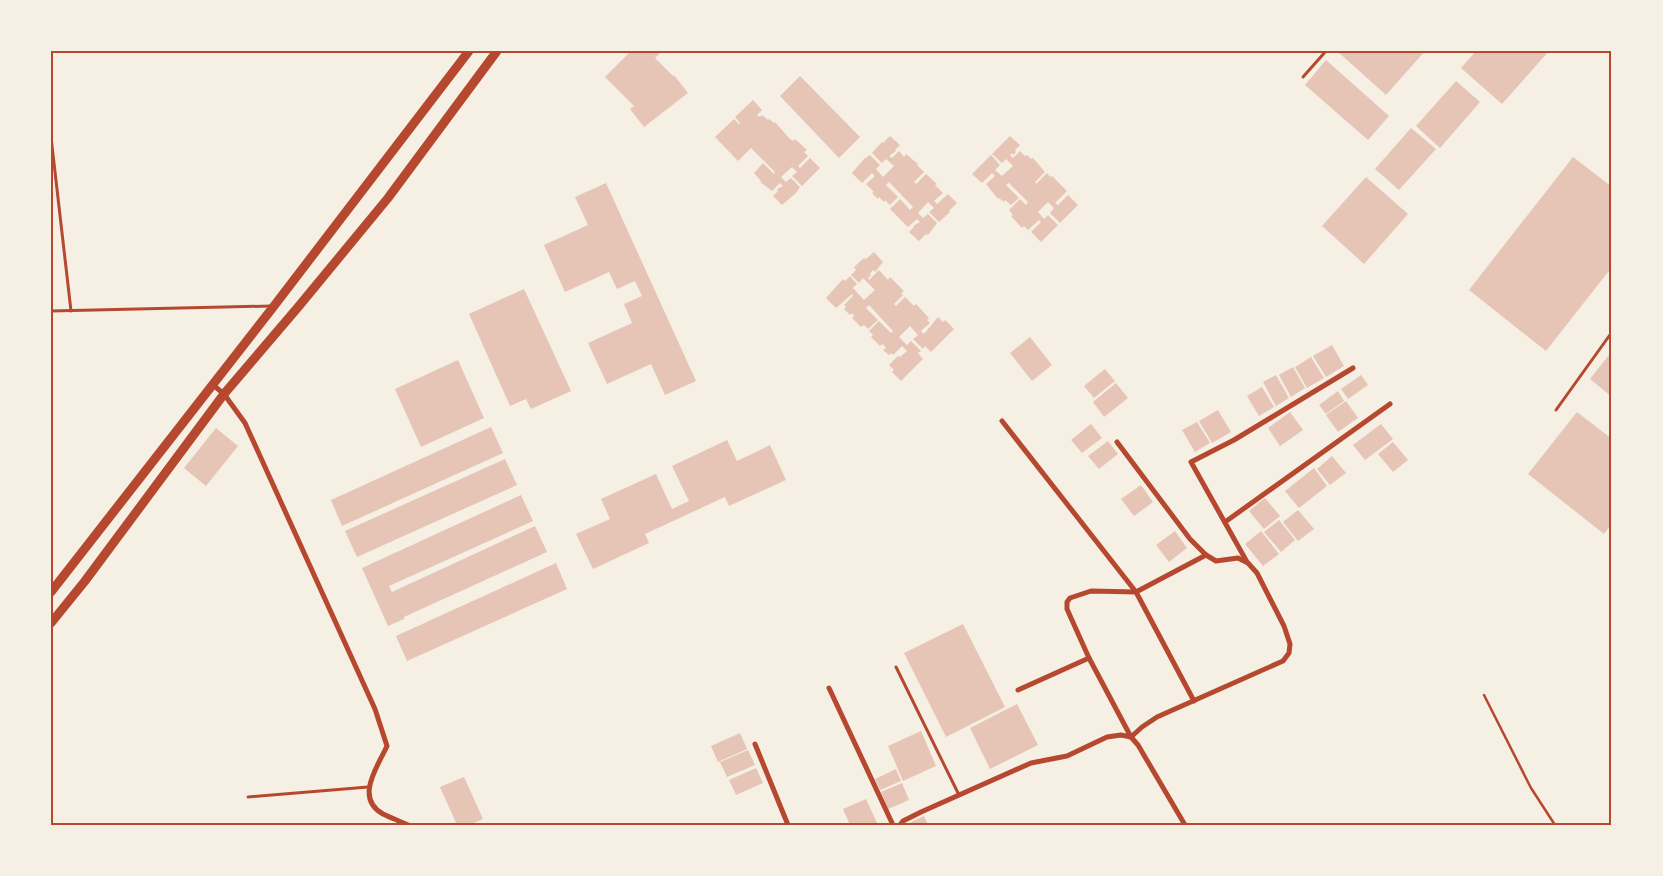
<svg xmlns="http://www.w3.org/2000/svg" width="1663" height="876" font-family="Bitter,serif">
  <rect width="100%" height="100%" fill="#f6efe4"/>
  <g fill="#e6c5b7">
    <polygon points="631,51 658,51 660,53 655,58 673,76 674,75 688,93 644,127 630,109 634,106 605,77"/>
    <polygon points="1337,51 1425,51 1386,95"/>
    <polygon points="1476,51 1549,51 1502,104 1461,68"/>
    <polygon points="1326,60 1389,116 1368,140 1305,85"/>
    <polygon points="800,76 860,137 839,158 780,96"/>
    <polygon points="1456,81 1480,102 1440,148 1416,126"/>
    <polygon points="753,100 762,110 757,115 760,117 762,115 768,120 769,119 774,123 775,122 789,138 793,141 795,139 807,150 804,152 808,156 798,166 800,168 810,158 820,168 802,186 792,176 797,172 792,167 781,177 786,182 791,178 800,187 796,193 782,205 773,196 778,191 777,189 783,186 780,183 772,191 760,182 761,181 754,173 763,163 774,174 775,172 751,148 738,161 715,137 734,119 739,124 740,123 735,117"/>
    <polygon points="1411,128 1436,149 1399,190 1375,169"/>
    <polygon points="890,136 900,145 895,150 896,151 889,156 892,158 899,151 904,157 906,154 918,164 917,165 924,172 914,182 916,184 926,174 937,184 935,185 943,193 934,201 937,204 948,194 957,203 949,211 950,212 939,222 929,212 934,208 928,202 918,213 923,218 928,214 937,223 928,235 926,234 919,241 909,232 914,227 913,226 920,222 917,219 908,227 890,209 900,199 910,210 913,207 889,182 886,185 898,197 890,205 885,200 884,202 879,197 878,199 872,193 874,192 866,184 875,176 872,173 862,183 852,173 864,159 870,155 880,165 876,169 883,177 894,166 886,159 882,163 872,153 882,142 883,143"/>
    <polygon points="1010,136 1020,145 1015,150 1016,152 1013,155 1012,153 1010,155 1013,158 1020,151 1025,156 1027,155 1031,159 1033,158 1045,172 1035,182 1036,184 1047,173 1050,177 1052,176 1067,191 1055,203 1058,205 1068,195 1078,205 1060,223 1050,213 1054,208 1048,202 1038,212 1044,219 1048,215 1058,225 1041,242 1031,232 1041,222 1039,220 1028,230 1024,226 1022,228 1011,216 1013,215 1009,210 1020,199 1026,205 1028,202 1009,183 1006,185 1019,198 1011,205 1005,200 1004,202 999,198 998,199 986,184 995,176 992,173 982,183 972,174 991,155 1000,165 995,170 1002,176 1013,166 1006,159 1002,163 992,154"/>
    <polygon points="1573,157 1612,187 1612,267 1546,351 1469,290"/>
    <polygon points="1366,177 1408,214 1364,264 1322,226"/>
    <polygon points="606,183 696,381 665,395 651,364 607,384 588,343 632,323 624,304 642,296 635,281 617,289 609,272 565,292 544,245 588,225 575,197"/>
    <polygon points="874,252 883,262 875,272 873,270 870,274 871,275 868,278 869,280 879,270 888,280 890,277 904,291 901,293 903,295 894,304 896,306 905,297 914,306 916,304 929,318 927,320 930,323 921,331 924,334 938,317 943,322 945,320 954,329 931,352 925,346 923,349 913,339 918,335 910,326 899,337 907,345 911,341 921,351 918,353 923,359 901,381 892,372 894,370 889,365 898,356 900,357 907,351 902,346 893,355 891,353 889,355 883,350 886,348 883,344 880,346 871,337 873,335 869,331 879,321 891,333 893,331 869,305 866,308 878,320 868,329 864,325 861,327 852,318 854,316 852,313 850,315 844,309 846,307 844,305 853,296 852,294 836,308 826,298 843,279 845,281 850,276 857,284 853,288 864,300 875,290 863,278 859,283 851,275 856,270 854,267 864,258 866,259"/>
    <polygon points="524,289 571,391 531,409 526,399 510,406 469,314"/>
    <polygon points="1030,337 1052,365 1032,381 1010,353"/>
    <polygon points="1332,345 1344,366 1326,377 1313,356"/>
    <polygon points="1612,351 1612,397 1590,379"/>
    <polygon points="1311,357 1324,378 1307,388 1295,367"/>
    <polygon points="458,360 484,418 421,447 395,389"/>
    <polygon points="1293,367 1305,388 1291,397 1279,375"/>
    <polygon points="1105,369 1115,381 1094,398 1084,386"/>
    <polygon points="1276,375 1289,398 1276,406 1263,382"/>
    <polygon points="1361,375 1368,385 1348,399 1341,389"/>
    <polygon points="1116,383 1128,398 1104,417 1093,402"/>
    <polygon points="1262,387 1274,407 1259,416 1247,396"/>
    <polygon points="1338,391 1344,401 1326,414 1319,405"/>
    <polygon points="1346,401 1358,418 1338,432 1326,415"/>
    <polygon points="1218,410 1231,432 1212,443 1199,421"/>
    <polygon points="1290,412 1303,430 1280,446 1268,428"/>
    <polygon points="1577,412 1612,439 1612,523 1604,534 1528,474"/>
    <polygon points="1197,422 1210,443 1195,452 1182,430"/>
    <polygon points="1091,424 1102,438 1082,453 1071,440"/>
    <polygon points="1381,424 1393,439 1365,460 1353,445"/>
    <polygon points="491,427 503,453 342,526 331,500"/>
    <polygon points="216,428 238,446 206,486 184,468"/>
    <polygon points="727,440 737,461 770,445 786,480 729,506 725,497 645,534 649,543 593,569 576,534 610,519 601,499 656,474 672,509 689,501 672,466"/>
    <polygon points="1108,441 1118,454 1099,469 1088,456"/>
    <polygon points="1393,442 1408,460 1393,472 1378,454"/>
    <polygon points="1332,456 1346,473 1330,485 1317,469"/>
    <polygon points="505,459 517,485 357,557 345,531"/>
    <polygon points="1314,468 1327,486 1299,508 1285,491"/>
    <polygon points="1141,485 1153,502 1134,516 1121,499"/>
    <polygon points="521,495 533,521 389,586 392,592 535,526 547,552 404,617 404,619 388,626 362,568"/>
    <polygon points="1265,498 1280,516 1264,529 1249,511"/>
    <polygon points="1298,510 1314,529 1298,541 1283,522"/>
    <polygon points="1279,520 1295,540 1281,552 1264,532"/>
    <polygon points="1175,531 1187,548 1169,562 1156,545"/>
    <polygon points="1261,531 1279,554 1263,566 1245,544"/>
    <polygon points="556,563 567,589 407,661 396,636"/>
    <polygon points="963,624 1005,707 946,737 904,653"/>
    <polygon points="1017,704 1038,745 990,769 970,728"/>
    <polygon points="921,731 936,766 903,781 888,746"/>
    <polygon points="740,733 747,749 718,762 711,746"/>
    <polygon points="748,750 755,765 727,777 720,762"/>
    <polygon points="756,768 763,783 736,795 729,780"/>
    <polygon points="896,769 901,781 880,790 875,779"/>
    <polygon points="464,777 483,819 469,825 457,825 440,787"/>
    <polygon points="902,783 909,800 888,809 881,792"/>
    <polygon points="866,799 878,825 850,825 843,809"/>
    <polygon points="924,816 928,825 905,825"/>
  </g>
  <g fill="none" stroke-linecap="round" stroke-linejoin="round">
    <polyline stroke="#b5482f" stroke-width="2.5" points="1484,695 1531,788 1555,825"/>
    <g stroke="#b5482f" stroke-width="3">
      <polyline points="1303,77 1326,51"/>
      <polyline points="51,137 71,311"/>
      <polyline points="51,311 271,306"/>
      <polyline points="1556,410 1612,332"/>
      <polyline points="896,667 959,795"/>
      <polyline points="248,797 368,787"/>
    </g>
    <g stroke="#b5482f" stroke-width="5">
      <path d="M212,384L224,394L245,423L375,709L387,746C378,766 354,798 383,814C391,818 400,821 408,825"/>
      <polyline points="1002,421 1136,592 1194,701"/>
      <polyline points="1117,442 1190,539 1206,555 1216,561 1238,558 1248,563 1257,573 1284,626 1290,644 1289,653 1283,661 1157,717 1142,727 1131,737"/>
      <polyline points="1225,522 1390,404"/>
      <polyline points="1247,562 1191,462 1234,440 1353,368"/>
      <polyline points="829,688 893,825"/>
      <polyline points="1018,690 1089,658"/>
      <polyline points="755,744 788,825"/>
      <polyline points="900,825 903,821 921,812 1031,763 1067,756 1107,737 1121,735 1131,737"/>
      <polyline points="1185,825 1138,745 1131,737 1089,658 1067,609 1067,602 1070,598 1091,591 1136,592 1206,555"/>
    </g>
    <g stroke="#b5482f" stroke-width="9">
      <polyline points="51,592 274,306 469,51"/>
      <polyline points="51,623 85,581 224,394 299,306 388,198 497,51"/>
    </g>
  </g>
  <rect width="1663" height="876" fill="none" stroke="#f6efe4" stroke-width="105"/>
  <rect x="52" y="52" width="1558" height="772" fill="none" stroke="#b5482f" stroke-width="2"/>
</svg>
